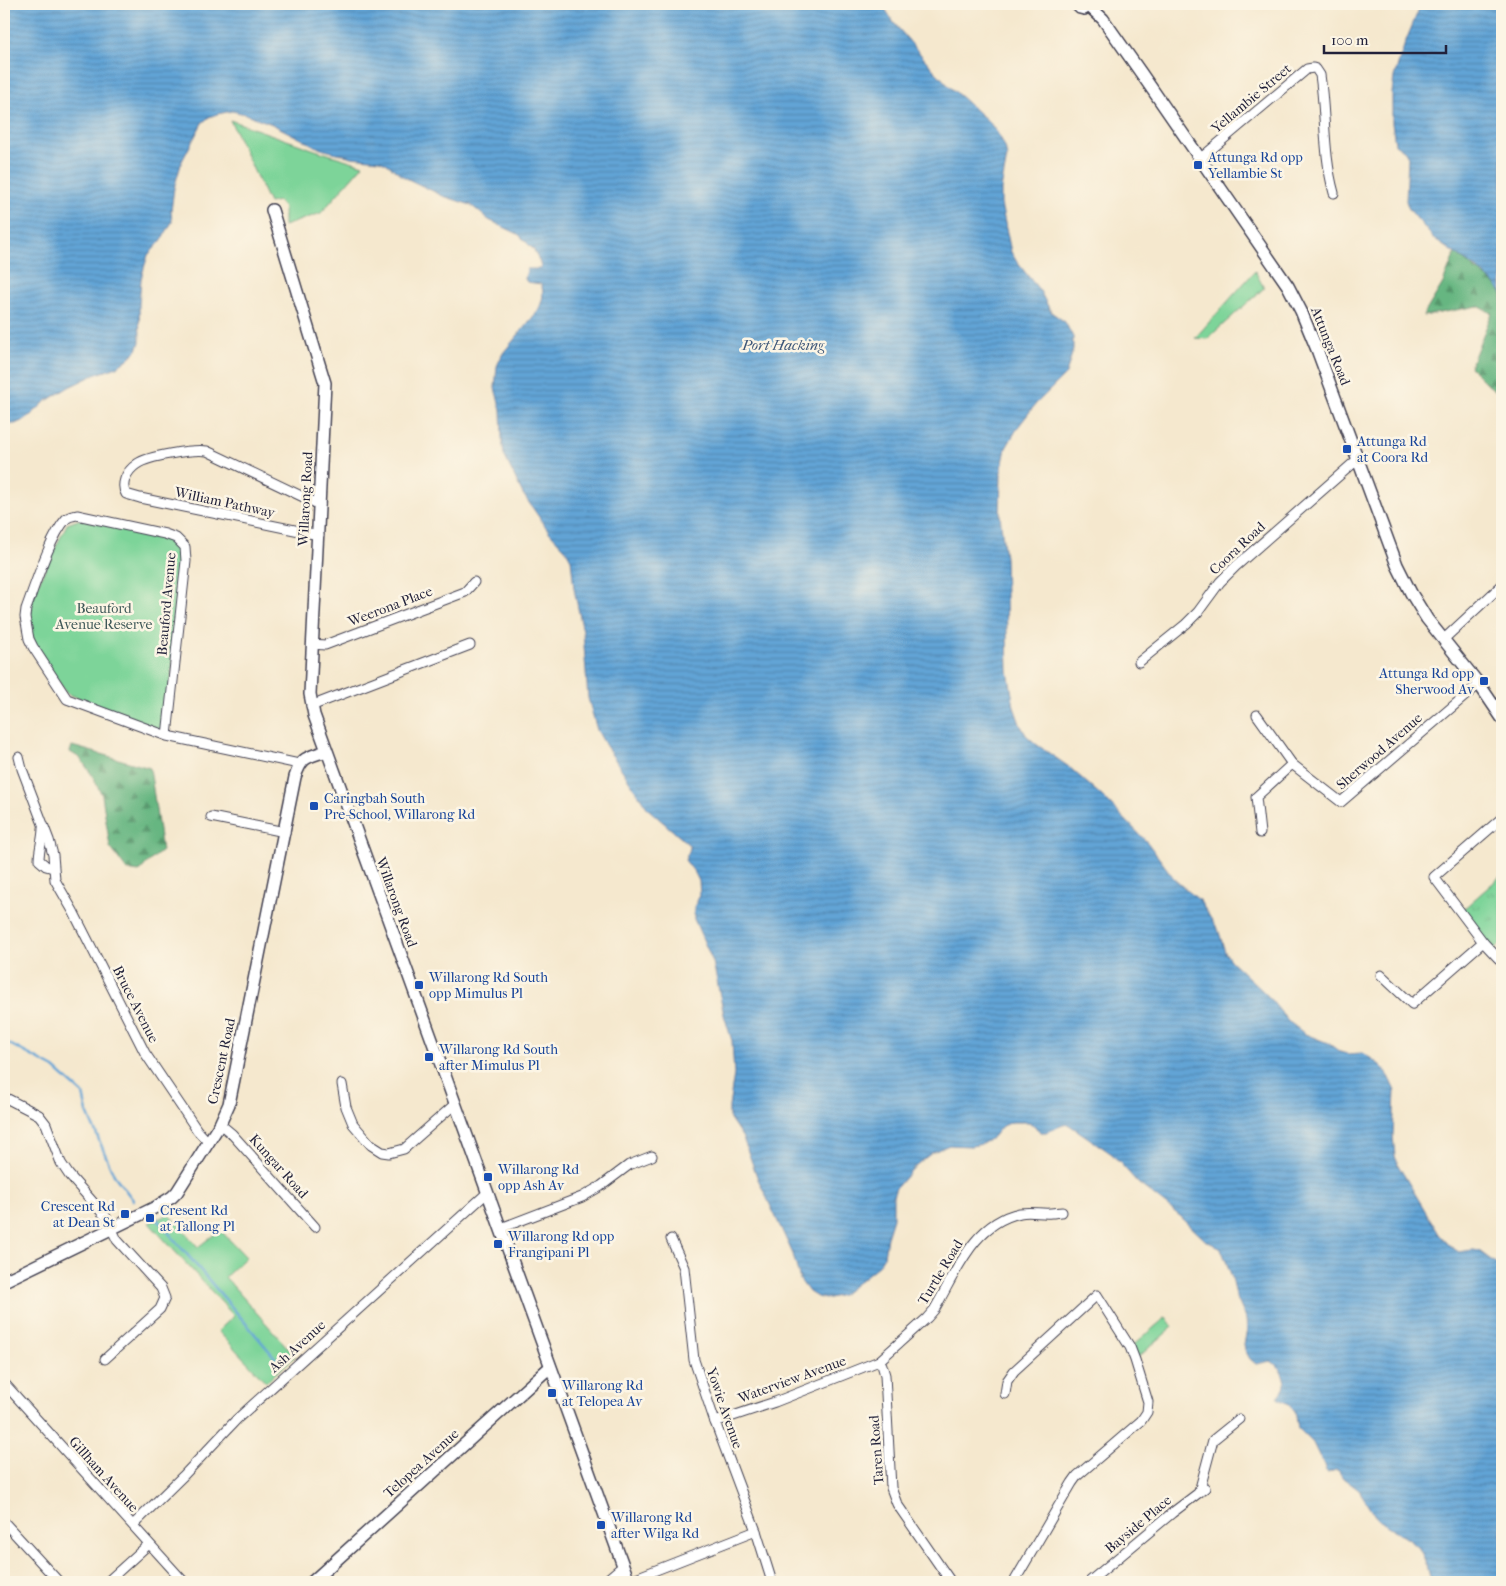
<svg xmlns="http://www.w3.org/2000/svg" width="1506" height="1586" font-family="'IM FELL French Canon',serif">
  <defs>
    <pattern id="grass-tufts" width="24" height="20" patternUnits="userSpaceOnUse" patternTransform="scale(1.25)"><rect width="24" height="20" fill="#7dd499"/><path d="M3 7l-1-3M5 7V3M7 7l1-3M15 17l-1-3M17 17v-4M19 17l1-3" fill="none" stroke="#6cb685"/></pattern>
    <pattern id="forest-firs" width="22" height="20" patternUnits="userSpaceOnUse" patternTransform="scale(1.25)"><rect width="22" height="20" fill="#66b681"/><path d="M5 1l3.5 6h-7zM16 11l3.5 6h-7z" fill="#54946b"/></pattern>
    <pattern id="water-rules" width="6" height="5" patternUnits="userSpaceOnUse" patternTransform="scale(1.25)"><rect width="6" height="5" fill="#62a4d6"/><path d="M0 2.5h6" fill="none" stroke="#5085af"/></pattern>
  </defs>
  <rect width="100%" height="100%" fill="#fcf5e5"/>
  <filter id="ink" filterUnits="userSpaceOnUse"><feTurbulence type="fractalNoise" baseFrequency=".02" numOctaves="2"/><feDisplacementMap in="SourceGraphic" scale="10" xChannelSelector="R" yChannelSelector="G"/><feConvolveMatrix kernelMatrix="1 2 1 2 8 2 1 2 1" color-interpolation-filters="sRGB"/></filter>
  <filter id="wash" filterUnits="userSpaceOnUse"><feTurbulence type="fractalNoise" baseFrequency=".0096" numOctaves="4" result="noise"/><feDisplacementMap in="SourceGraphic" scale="20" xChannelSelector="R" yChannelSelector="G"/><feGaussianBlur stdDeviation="1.12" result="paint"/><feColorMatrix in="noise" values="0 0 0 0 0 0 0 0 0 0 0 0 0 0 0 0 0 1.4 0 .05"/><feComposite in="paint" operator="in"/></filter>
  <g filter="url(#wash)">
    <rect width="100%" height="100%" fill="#f5e8ce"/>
    <g fill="url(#grass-tufts)" stroke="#507b6a">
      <polygon points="1502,875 1502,943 1492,952 1460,912"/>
      <polygon points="1166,1317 1173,1327 1135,1360 1130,1348"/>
    </g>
    <g fill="url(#forest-firs)" stroke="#446c5e">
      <polygon points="1455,253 1495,284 1502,294 1502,395 1488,385 1470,367 1492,313 1478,306 1423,316 1443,283"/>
      <polygon points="72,746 150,768 162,851 147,863 139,872 127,870 110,847 102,795 92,775 80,758 70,752"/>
    </g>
    <g fill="#7dd499" stroke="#507b6a">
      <polygon points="230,120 315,150 363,165 321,213 284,226 284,208 278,201 269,203"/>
      <polygon points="1255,271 1264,288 1207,339 1195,338"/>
      <polygon points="81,519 174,541 181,548 173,663 166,726 158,730 66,693 36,647 29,627 29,602 67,524"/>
      <polygon points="169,1214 198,1247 220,1230 246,1257 225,1277 295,1356 266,1382 218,1331 234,1316 149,1223"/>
    </g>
    <g fill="url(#water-rules)" stroke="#426388">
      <path d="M4,4H882L894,23L933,69L949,86L990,123L1000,137L1005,147L1007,157L1001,189V204L1011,252L1017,262L1040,291L1051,312L1065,322L1073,337V350L1066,374L1035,405L1018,427L1006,448L1001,473L1000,515L1005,558L1008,670L1014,707L1020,724L1026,735L1036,744L1069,767L1103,797L1147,842L1176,881L1200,901L1219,932L1225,952L1230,960L1267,995L1288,1021L1305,1034L1328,1043L1340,1052L1347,1054L1362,1053L1372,1059L1381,1066L1389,1078L1395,1091L1393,1136L1395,1156L1398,1165L1439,1234L1451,1247L1459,1252L1472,1250L1479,1251L1502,1268V1582H1435L1429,1577L1424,1558L1419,1548L1411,1541L1377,1519L1359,1490L1343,1478L1338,1470H1335L1328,1473L1326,1472L1324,1466L1313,1443L1298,1428L1295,1411L1288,1404L1279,1399L1278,1397C1281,1393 1284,1390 1285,1386C1286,1377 1278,1365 1271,1361L1256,1364L1250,1359L1245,1350L1244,1344L1247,1330L1246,1319L1236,1296L1232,1277L1221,1248L1206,1241L1180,1216L1138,1183L1112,1154L1068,1124L1063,1125L1046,1132H1041L1029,1122H1012L1002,1126L992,1138L982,1144L971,1146L949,1145L933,1152L916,1165L896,1188L893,1196V1218L887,1237L884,1256L879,1265L842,1295L825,1299L817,1297L809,1292L800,1280L793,1254L758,1179L743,1138L729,1117V1107L734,1074L732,1041L724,1015L713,962L694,919V907L700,895L699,881L695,873L685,860L690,849L689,845L648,809L606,746L597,730L588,698L583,632L574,589L571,559L566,550L550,533L523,494L504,455L502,438L501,410L495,388L497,366L503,353L537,312C542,304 545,293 541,284L527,282L525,279L527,269H541L540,263L534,250L518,234L489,220L471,205L443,196L404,177L386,163L379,160L352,157L321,149L272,124L246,114L232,111L217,114L209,117L202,123L182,161L174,188L171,211L172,222L161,241L148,255L144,268L141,279L139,305L140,342L137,350L128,359L117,367L94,375L69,387L46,401L31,415L24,420L15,424H4Z"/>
      <polygon points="1421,4 1502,4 1502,294 1495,284 1478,269 1435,240 1409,209 1406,201 1408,157 1405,151 1395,144 1392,123 1392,93 1394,77 1405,43"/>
    </g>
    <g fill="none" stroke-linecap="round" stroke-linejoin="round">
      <g stroke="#62a4d6" stroke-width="2.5">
        <polyline points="4,1041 54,1068 83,1094 87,1112 114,1175 133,1200"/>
        <polyline points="156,1218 277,1360"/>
      </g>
    </g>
  </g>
  <g filter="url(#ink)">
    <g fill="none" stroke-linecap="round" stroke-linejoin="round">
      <g stroke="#424051" stroke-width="11">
        <g id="minor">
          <path d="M1201,158L1307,69L1313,68L1316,69L1320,75C1326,115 1323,154 1334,193"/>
          <path d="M319,535L140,498L126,494C123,489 123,485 125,479C127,473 131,468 137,464C148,456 193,449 207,451L320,505"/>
          <polyline points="1444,639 1502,585"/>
          <polyline points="312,644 325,645 465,592 474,582"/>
          <polyline points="1139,662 1186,624 1198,612 1220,582 1236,566 1358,459"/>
          <polyline points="311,706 470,645"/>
          <polyline points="1257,715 1292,764"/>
          <path d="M167,736L186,561L185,547L176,538L165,534L77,515C73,516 69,516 66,519C50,537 35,585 26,609L25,617L29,639L33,647L67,699L167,736L299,764"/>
          <polyline points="19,757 22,769 49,840 53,855 55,880 73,911 145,1053 197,1130 209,1143"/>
          <polyline points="211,817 285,832"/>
          <polyline points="1502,818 1434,877 1483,942 1498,958 1502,961"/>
          <path d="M43,828C43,839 39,849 39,860L46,866L53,868"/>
          <polyline points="1260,833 1256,797 1292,764 1341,802 1479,684"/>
          <polyline points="1381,975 1412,1004 1483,942"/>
          <polyline points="342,1084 346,1107 353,1124 371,1145 382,1152 389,1153 404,1149 455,1104"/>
          <polyline points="4,1097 39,1115 46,1124 61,1163 69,1175 106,1217 117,1240 161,1288 165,1298 160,1309 105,1359"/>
          <polyline points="220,1124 232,1134 315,1227"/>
          <polyline points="501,1228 582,1197 601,1186 629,1165 652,1156"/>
          <polyline points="671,1239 684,1268 694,1360 715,1422 756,1531 772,1582"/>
          <polyline points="879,1361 882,1365 885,1375 891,1488 897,1504 951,1582"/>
          <polyline points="4,1383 184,1582"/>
          <polyline points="1005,1394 1007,1381 1014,1371 1097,1295 1130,1347 1135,1360 1148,1402 1147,1412 1141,1421 1077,1476 1072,1483 1014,1582"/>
          <path d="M715,1422L775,1402L879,1361L927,1318L934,1310C956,1273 973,1223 1020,1213C1031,1211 1041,1214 1051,1213C1055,1213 1058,1212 1062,1212"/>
          <polyline points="1199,1492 1213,1440 1239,1419"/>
          <polyline points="4,1522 59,1582"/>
          <polyline points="133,1525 183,1476 237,1419 487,1193"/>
          <polyline points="628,1581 756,1531"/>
          <polyline points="107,1582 149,1544"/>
          <polyline points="604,1582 623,1566"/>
          <polyline points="1089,1582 1172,1513 1205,1488"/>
        </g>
      </g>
      <g stroke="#424051" stroke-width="14">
        <g id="tertiary">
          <polyline points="1076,4 1080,8 1084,9 1090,4"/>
          <polyline points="1089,6 1103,19 1141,73 1288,286 1301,311 1318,352 1397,565 1411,593 1427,619 1479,684 1502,718"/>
          <polyline points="272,210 325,383 310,694 314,715 629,1582"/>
          <path d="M4,1281L156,1207L172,1197L177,1192L220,1124L229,1104L295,777C302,756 306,758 326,751"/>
          <polyline points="312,1582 550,1367"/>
        </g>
      </g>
      <use href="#minor" stroke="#fff" stroke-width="9"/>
      <use href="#tertiary" stroke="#fff" stroke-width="11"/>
    </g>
  </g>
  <g fill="#1a4fb4" stroke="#fcf5e5" stroke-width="2">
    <rect x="1193" y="160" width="10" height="10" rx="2.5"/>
    <rect x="1342" y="444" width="10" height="10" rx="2.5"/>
    <rect x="1479" y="676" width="10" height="10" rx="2.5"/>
    <rect x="309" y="801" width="10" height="10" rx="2.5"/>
    <rect x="414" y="980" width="10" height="10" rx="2.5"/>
    <rect x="424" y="1052" width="10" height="10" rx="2.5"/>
    <rect x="483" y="1172" width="10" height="10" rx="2.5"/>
    <rect x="120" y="1209" width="10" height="10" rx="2.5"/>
    <rect x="145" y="1213" width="10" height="10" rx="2.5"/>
    <rect x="493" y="1239" width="10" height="10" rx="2.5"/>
    <rect x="547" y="1388" width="10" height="10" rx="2.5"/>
    <rect x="596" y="1520" width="10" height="10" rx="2.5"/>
  </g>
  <g text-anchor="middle" stroke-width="5" stroke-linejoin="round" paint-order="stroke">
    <g font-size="14" fill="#22223b" stroke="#fcf5e5">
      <text transform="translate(1251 98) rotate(-40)" y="5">Yellambie Street</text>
      <text transform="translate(1331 346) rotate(68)" y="5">Attunga Road</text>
      <text transform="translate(305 499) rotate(-87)" y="5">Willarong Road</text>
      <text transform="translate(225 502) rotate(12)" y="5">William Pathway</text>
      <text transform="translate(1237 548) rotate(-43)" y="5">Coora Road</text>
      <text transform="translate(166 604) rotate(-85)" y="5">Beauford Avenue</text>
      <text transform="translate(390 606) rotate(-21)" y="5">Weerona Place</text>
      <text transform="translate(1379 751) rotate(-41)" y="5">Sherwood Avenue</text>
      <text transform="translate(397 902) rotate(70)" y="5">Willarong Road</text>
      <text transform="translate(136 1004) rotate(63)" y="5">Bruce Avenue</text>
      <text transform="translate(221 1061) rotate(-78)" y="5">Crescent Road</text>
      <text transform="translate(279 1166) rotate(48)" y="5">Kungar Road</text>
      <text transform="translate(940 1272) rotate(-59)" y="5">Turtle Road</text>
      <text transform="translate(297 1346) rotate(-42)" y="5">Ash Avenue</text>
      <text transform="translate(792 1379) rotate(-20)" y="5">Waterview Avenue</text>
      <text transform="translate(725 1408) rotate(71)" y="5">Yowie Avenue</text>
      <text transform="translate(876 1450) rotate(-94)" y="5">Taren Road</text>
      <text transform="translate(421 1463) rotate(-42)" y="5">Telopea Avenue</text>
      <text transform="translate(104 1474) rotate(48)" y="5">Gillham Avenue</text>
      <text transform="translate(1138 1524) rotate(-40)" y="5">Bayside Place</text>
    </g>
    <g font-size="14" fill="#164399" stroke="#fcf5e5" text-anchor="start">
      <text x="1208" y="162">Attunga Rd opp<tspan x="1208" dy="16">Yellambie St</tspan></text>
      <text x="1357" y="446">Attunga Rd<tspan x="1357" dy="16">at Coora Rd</tspan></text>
      <text x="1474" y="678" text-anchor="end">Attunga Rd opp<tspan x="1474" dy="16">Sherwood Av</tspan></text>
      <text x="324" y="803">Caringbah South<tspan x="324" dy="16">Pre-School, Willarong Rd</tspan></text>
      <text x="429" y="982">Willarong Rd South<tspan x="429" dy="16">opp Mimulus Pl</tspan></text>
      <text x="439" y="1054">Willarong Rd South<tspan x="439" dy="16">after Mimulus Pl</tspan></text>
      <text x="498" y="1174">Willarong Rd<tspan x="498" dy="16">opp Ash Av</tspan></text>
      <text x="115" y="1211" text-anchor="end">Crescent Rd<tspan x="115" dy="16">at Dean St</tspan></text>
      <text x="160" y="1215">Cresent Rd<tspan x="160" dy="16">at Tallong Pl</tspan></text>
      <text x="508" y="1241">Willarong Rd opp<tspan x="508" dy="16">Frangipani Pl</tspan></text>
      <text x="562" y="1390">Willarong Rd<tspan x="562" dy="16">at Telopea Av</tspan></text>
      <text x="611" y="1522">Willarong Rd<tspan x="611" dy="16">after Wilga Rd</tspan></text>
    </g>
    <g font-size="14" fill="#3d5757" stroke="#fcf5e5">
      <text x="104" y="613">Beauford<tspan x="104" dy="16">Avenue Reserve</tspan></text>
    </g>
    <g font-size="15" font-style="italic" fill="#3c5679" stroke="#fcf5e5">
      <text x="783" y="350">Port Hacking</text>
    </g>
  </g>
  <rect width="1506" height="1586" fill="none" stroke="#fcf5e5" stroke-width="20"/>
  <path d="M1324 45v8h122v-8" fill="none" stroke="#22223b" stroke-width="2.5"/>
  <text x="1331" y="45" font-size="15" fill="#22223b" stroke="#fcf5e5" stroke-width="4" paint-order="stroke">100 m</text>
</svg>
